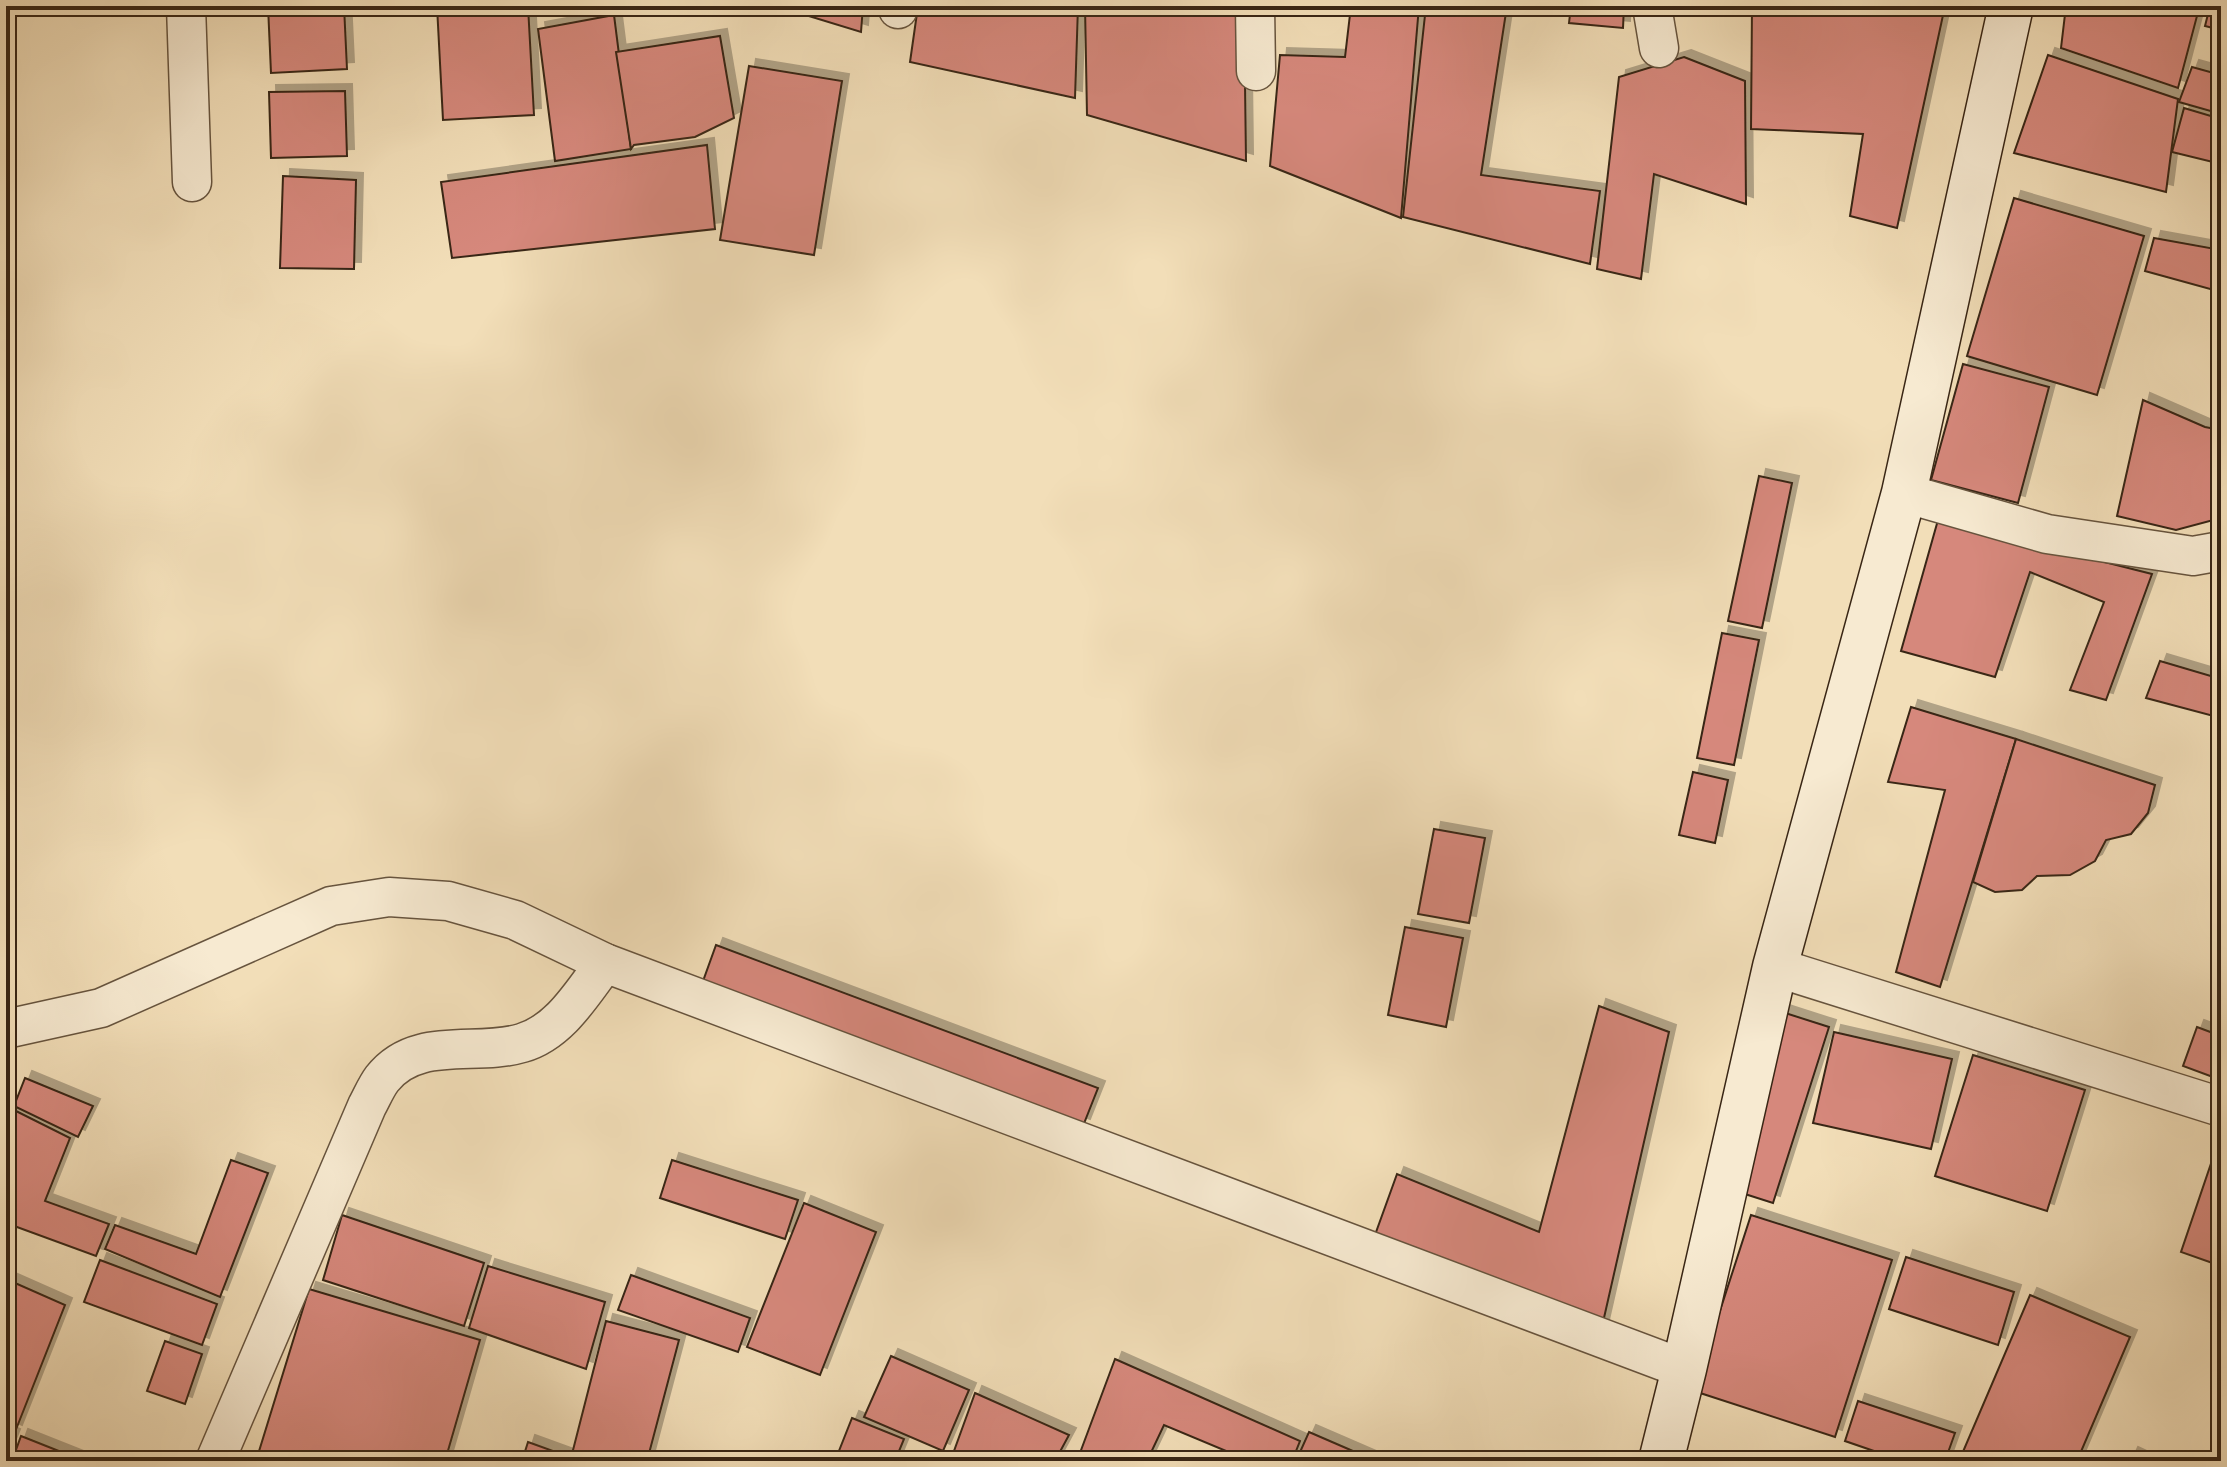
<svg xmlns="http://www.w3.org/2000/svg" width="2227" height="1467" font-family="'EB Garamond',serif">
  <defs>
    <filter id="shadow"><feDropShadow dx="7" dy="-7" stdDeviation="0" flood-color="#0004"/></filter>
  </defs>
  <rect width="100%" height="100%" fill="#f2deb8"/>
  <filter id="stains"><feTurbulence type="fractalNoise" baseFrequency=".0025" numOctaves="4"/><feColorMatrix values="0 0 0 0 .2 0 0 0 0 .09 0 0 0 0 .02 0 0 0 .5 -.17"/></filter>
  <radialGradient id="worn" r=".72"><stop offset=".6" stop-color="#630" stop-opacity="0"/><stop offset="1" stop-color="#630" stop-opacity=".3"/></radialGradient>
  <g fill="#d6887c" stroke="#392615" stroke-width="2" filter="url(#shadow)">
    <polygon points="268,6 344,6 347,69 271,73"/>
    <polygon points="437,6 528,6 534,115 443,120"/>
    <polygon points="776,6 863,6 861,32"/>
    <polygon points="918,6 1078,6 1075,98 910,62"/>
    <polygon points="1085,6 1244,6 1246,161 1087,115"/>
    <polygon points="1351,6 1419,6 1401,218 1270,166 1280,55 1345,57"/>
    <polygon points="1426,6 1507,6 1481,175 1600,191 1590,264 1403,217"/>
    <polygon points="1571,6 1624,6 1623,28 1569,23"/>
    <polygon points="1752,6 1945,6 1897,228 1850,216 1863,134 1751,129"/>
    <polygon points="2066,6 2162,6 2197,16 2178,88 2061,48"/>
    <polygon points="2210,6 2221,6 2221,30 2205,26"/>
    <polygon points="614,15 631,149 555,161 538,29"/>
    <polygon points="720,36 734,118 695,137 634,145 631,149 616,52"/>
    <polygon points="2048,55 2178,99 2166,192 2014,153"/>
    <polygon points="1684,57 1745,81 1746,204 1654,174 1641,279 1597,269 1619,77"/>
    <polygon points="749,66 842,81 814,255 720,240"/>
    <polygon points="2192,67 2221,75 2221,114 2179,102"/>
    <polygon points="345,91 347,156 271,158 269,92"/>
    <polygon points="2184,108 2221,119 2221,164 2172,152"/>
    <polygon points="707,145 715,229 452,258 441,182"/>
    <polygon points="283,176 356,180 354,269 280,268"/>
    <polygon points="2014,198 2144,236 2097,395 1967,356"/>
    <polygon points="2221,209 2221,236 2214,234"/>
    <polygon points="2154,238 2221,250 2221,292 2145,271"/>
    <polygon points="1963,364 2049,387 2018,503 1931,480"/>
    <polygon points="2143,400 2205,427 2221,430 2221,518 2176,530 2117,516"/>
    <polygon points="1759,476 1792,483 1762,628 1728,621"/>
    <polygon points="1938,520 2152,574 2106,700 2070,690 2104,602 2030,572 1995,677 1901,651"/>
    <polygon points="1722,633 1759,640 1734,765 1697,758"/>
    <polygon points="2160,661 2221,679 2221,718 2146,698"/>
    <polygon points="1911,707 2016,739 1940,987 1896,972 1945,790 1888,782"/>
    <polygon points="2016,739 2155,785 2148,813 2131,834 2106,840 2095,861 2070,875 2037,876 2022,890 1995,892 1973,882"/>
    <polygon points="1693,772 1728,780 1715,843 1679,835"/>
    <polygon points="1434,829 1485,838 1469,923 1418,914"/>
    <polygon points="1405,927 1463,938 1446,1027 1388,1015"/>
    <polygon points="716,945 1098,1088 1083,1126 702,984"/>
    <polygon points="1599,1006 1669,1032 1601,1331 1375,1235 1397,1174 1539,1232"/>
    <polygon points="1779,1011 1829,1027 1773,1203 1723,1187"/>
    <polygon points="2197,1027 2221,1036 2221,1080 2183,1066"/>
    <polygon points="1834,1032 1952,1059 1931,1149 1813,1123"/>
    <polygon points="1973,1055 2085,1090 2047,1211 1935,1176"/>
    <polygon points="25,1078 93,1106 78,1137 14,1106"/>
    <polygon points="12,1109 70,1138 45,1201 109,1224 96,1256 6,1223 6,1123"/>
    <polygon points="2219,1140 2221,1141 2221,1266 2181,1252"/>
    <polygon points="231,1160 268,1173 220,1297 105,1249 115,1225 196,1254"/>
    <polygon points="672,1160 798,1200 785,1239 660,1198"/>
    <polygon points="804,1203 876,1232 820,1375 747,1347"/>
    <polygon points="342,1215 484,1263 464,1326 323,1280"/>
    <polygon points="1751,1215 1892,1260 1835,1437 1694,1391"/>
    <polygon points="1906,1257 2014,1292 1998,1345 1889,1309"/>
    <polygon points="100,1260 217,1304 202,1345 84,1302"/>
    <polygon points="488,1266 605,1302 586,1369 469,1328"/>
    <polygon points="631,1275 750,1318 738,1352 618,1310"/>
    <polygon points="6,1279 65,1305 15,1432 6,1428"/>
    <polygon points="309,1289 480,1340 445,1461 256,1461"/>
    <polygon points="2030,1295 2130,1337 2077,1461 1959,1461"/>
    <polygon points="606,1321 679,1340 647,1461 598,1461 572,1454"/>
    <polygon points="165,1341 202,1354 185,1404 147,1391"/>
    <polygon points="891,1356 969,1390 943,1451 864,1417"/>
    <polygon points="1115,1359 1300,1441 1292,1461 1250,1461 1164,1425 1147,1461 1077,1461"/>
    <polygon points="975,1393 1069,1435 1055,1461 973,1461 954,1451"/>
    <polygon points="1858,1401 1955,1433 1945,1461 1903,1461 1845,1441"/>
    <polygon points="852,1418 904,1439 895,1461 835,1461"/>
    <polygon points="1309,1432 1376,1461 1296,1461"/>
    <polygon points="6,1433 13,1436 6,1453"/>
    <polygon points="21,1436 84,1461 12,1461"/>
    <polygon points="528,1442 567,1456 565,1461 522,1461"/>
    <polygon points="2131,1454 2146,1461 2128,1461"/>
  </g>
  <g fill="none" stroke-linecap="round" stroke-linejoin="round">
    <g stroke="#67543e" stroke-width="41">
      <g id="street">
        <polyline points="186,6 192,182"/>
        <polyline points="898,6 898,9"/>
        <polyline points="1255,6 1256,71"/>
        <polyline points="1652,6 1659,48"/>
        <polyline points="1904,493 2047,534 2193,556 2221,551"/>
        <polyline points="1775,967 2221,1107"/>
        <polyline points="6,1029 101,1008 331,906 389,897 448,901 515,920 605,963 1684,1369"/>
        <path d="M215,1461L367,1106C372,1097 376,1087 382,1079C416,1035 476,1057 522,1043C560,1032 582,993 605,963"/>
      </g>
    </g>
    <g stroke="#392615" stroke-width="47">
      <polyline id="secondary" points="1661,1461 1684,1369 1775,967 1904,493 2011,6"/>
    </g>
    <use href="#street" stroke="#f7ead1" stroke-width="38"/>
    <use href="#secondary" stroke="#f7ead1" stroke-width="44"/>
  </g>
  <rect width="2227" height="1467" fill="none" stroke="#f2deb8" stroke-width="32"/>
  <rect x="8" y="8" width="2211" height="1451" fill="none" stroke="#392615" stroke-width="4"/>
  <rect x="16" y="16" width="2195" height="1435" fill="none" stroke="#392615" stroke-width="2"/>
  <rect width="100%" height="100%" filter="url(#stains)"/>
  <rect width="100%" height="100%" fill="url(#worn)"/>
</svg>
